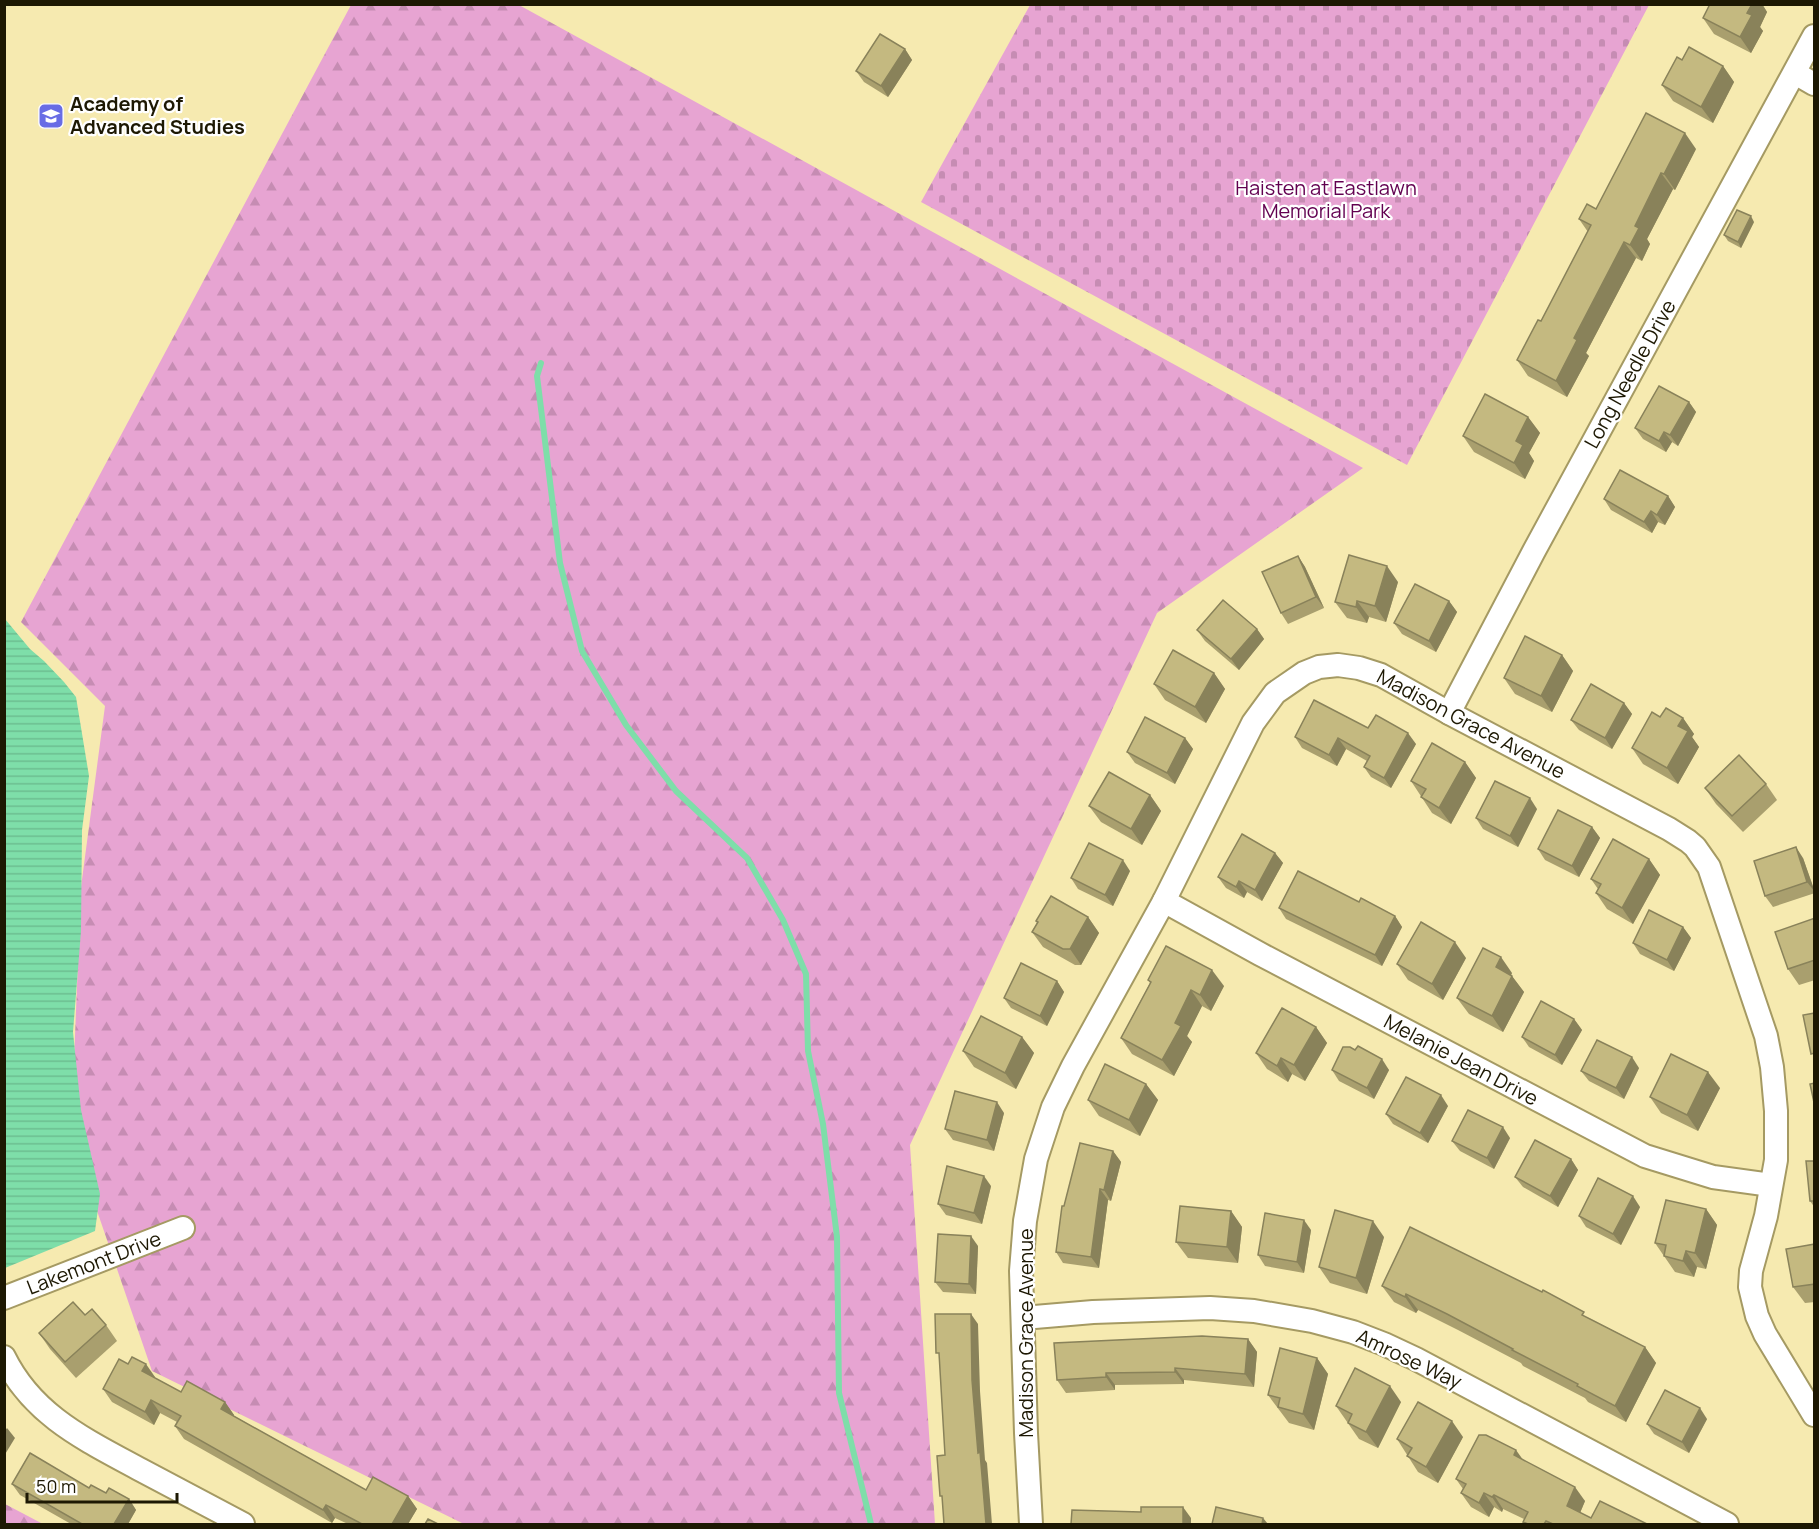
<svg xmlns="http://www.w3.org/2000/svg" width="1819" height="1529" font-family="Manrope,sans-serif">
  <defs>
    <pattern id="forest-firs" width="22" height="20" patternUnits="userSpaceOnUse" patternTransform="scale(1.5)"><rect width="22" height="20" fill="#e7a4d2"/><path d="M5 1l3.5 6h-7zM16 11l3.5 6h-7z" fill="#c68cb3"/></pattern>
    <pattern id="cemetery-stones" width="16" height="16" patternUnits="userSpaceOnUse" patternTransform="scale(1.5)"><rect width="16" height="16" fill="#e7a4d2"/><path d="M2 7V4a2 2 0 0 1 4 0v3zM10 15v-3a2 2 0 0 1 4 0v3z" fill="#c68cb3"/></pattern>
    <pattern id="water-rules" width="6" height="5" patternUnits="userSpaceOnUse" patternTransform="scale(1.5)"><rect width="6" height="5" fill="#7edea9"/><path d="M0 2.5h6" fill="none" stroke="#6cbe90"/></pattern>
  </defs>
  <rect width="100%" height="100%" fill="#f6eab0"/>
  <g fill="url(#forest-firs)">
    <polygon points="351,5 519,5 1363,468 1157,613 910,1145 935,1524 464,1524 152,1371 71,1135 81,887 105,706 21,622"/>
    <polygon points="4,1504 5,1504 43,1524 5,1524"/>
  </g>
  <polygon fill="url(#cemetery-stones)" points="1030,5 1030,4 1649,5 1407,465 921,202"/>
  <polygon fill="url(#water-rules)" points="5,619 30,649 44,661 64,682 76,697 89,776 82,830 81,931 73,1032 81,1110 100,1194 95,1231 5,1268"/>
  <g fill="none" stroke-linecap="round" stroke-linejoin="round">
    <polyline stroke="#7edea9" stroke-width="6" points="541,363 537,376 560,563 582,651 626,725 676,791 747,858 783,920 806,974 808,1051 823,1124 837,1237 839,1393 871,1524"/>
    <g stroke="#a59a63" stroke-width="26">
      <g id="minor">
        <polyline points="1795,73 1814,84"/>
        <polyline points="1449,713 1534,551 1814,36"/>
        <polyline points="1164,901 1260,954 1645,1156 1713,1177 1771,1185"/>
        <polyline points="4,1298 183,1228"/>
        <polyline points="1023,1318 1093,1312 1210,1308 1254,1311 1312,1321 1353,1332 1384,1344 1416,1359 1727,1524"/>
        <path d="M4,1357C33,1416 86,1440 141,1470C175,1488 209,1506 243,1524"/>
        <polyline points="1031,1524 1026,1433 1021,1271 1025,1221 1036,1159 1053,1107 1073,1066 1164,901 1253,723 1275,693 1304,673 1319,667 1338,665 1359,668 1381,675 1449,713 1669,829 1688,841 1695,847 1709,867 1766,1036 1772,1067 1776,1111 1776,1160 1766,1216 1751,1271 1750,1287 1757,1316 1765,1334 1814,1415"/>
      </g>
    </g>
    <use href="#minor" stroke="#fff" stroke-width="22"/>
  </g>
  <g fill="#a99f6e">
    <polygon points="1710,4 1762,4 1767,12 1760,27 1763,31 1751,53 1714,34 1703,18"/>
    <polygon points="905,49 912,60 888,97 864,82 856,71"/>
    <polygon points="1682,60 1723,66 1734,82 1713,123 1673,101 1662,85"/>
    <polygon points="1696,149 1675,190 1673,189 1647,239 1650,244 1642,261 1636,258 1586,353 1589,356 1567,397 1528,376 1517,360 1541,321 1588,232 1579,219"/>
    <polygon points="1754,222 1741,248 1728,241 1724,235"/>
    <polygon points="1689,402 1696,412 1678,446 1672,442 1666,452 1643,439 1635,428"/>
    <polygon points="1528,417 1540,433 1529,453 1534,461 1525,479 1474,452 1463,436"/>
    <polygon points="1668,496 1675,507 1665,525 1658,522 1652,533 1611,510 1604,499"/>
    <polygon points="1298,556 1305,567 1324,608 1288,624 1281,613"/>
    <polygon points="1398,582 1386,622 1369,617 1367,623 1347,618 1335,602"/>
    <polygon points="1449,601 1457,612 1436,652 1402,634 1394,623"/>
    <polygon points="1257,629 1264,639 1239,670 1205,641 1197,630"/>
    <polygon points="1562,655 1573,671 1552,712 1515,694 1504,678"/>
    <polygon points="1214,673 1225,689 1206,723 1165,700 1154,684"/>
    <polygon points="1624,703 1632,714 1612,749 1579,730 1571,720"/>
    <polygon points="1660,717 1683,718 1694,734 1692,737 1699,747 1678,784 1643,764 1632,748"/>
    <polygon points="1368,728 1416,744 1391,788 1371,777 1364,767 1367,761 1346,749 1337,766 1302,748 1295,737"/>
    <polygon points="1185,738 1193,749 1175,784 1135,763 1127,752"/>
    <polygon points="1465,762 1476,778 1451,824 1432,813 1411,781"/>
    <polygon points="1766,784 1777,800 1743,832 1716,804 1705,788"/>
    <polygon points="1150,795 1161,811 1142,845 1101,822 1089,806"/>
    <polygon points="1537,809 1518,847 1483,829 1476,818"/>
    <polygon points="1592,827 1600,838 1579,877 1545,860 1538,849"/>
    <polygon points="1275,853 1283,863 1262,901 1247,892 1244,898 1226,888 1218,877"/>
    <polygon points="1803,858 1815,893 1773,907 1765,896"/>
    <polygon points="1649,859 1660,875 1633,924 1607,909 1596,893 1598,889 1591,879"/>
    <polygon points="1130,871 1113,906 1078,889 1071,878"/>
    <polygon points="1359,902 1395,916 1402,927 1382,966 1286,919 1279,908"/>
    <polygon points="1088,917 1099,933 1081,965 1075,965 1043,947 1032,932 1037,923 1036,921"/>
    <polygon points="1815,918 1815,980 1799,985 1788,969"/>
    <polygon points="1683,927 1691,938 1674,971 1640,954 1633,943"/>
    <polygon points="1466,958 1443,1000 1408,980 1397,964"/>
    <polygon points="1512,973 1511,975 1524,992 1503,1032 1469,1014 1457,998"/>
    <polygon points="1148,980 1224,986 1211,1011 1202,1006 1187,1036 1192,1042 1174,1076 1132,1054 1121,1038 1150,983"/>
    <polygon points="1057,981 1064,992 1047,1026 1011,1008 1004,998"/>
    <polygon points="1574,1019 1582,1030 1562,1065 1529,1047 1522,1037"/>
    <polygon points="1316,1027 1327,1043 1305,1081 1292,1074 1288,1082 1267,1069 1256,1053"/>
    <polygon points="1022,1037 1034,1053 1016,1089 974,1067 963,1051"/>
    <polygon points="1355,1050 1389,1070 1374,1099 1339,1081 1332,1070"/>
    <polygon points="1639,1068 1624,1099 1589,1081 1581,1071"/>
    <polygon points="1146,1084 1158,1100 1140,1136 1099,1116 1088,1100"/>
    <polygon points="1720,1088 1698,1131 1661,1113 1650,1097"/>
    <polygon points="1448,1106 1428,1143 1393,1124 1386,1114"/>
    <polygon points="1004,1113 994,1151 953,1140 945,1129"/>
    <polygon points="1510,1138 1494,1169 1460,1151 1452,1141"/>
    <polygon points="1113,1151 1121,1162 1111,1201 1108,1200 1099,1268 1063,1263 1056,1252 1064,1206"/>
    <polygon points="1571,1159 1578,1170 1558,1207 1523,1187 1515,1177"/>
    <polygon points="1815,1161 1815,1208 1810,1201"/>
    <polygon points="991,1186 982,1224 946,1215 938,1204"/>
    <polygon points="1640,1207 1621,1245 1586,1227 1579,1216"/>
    <polygon points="1706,1209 1717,1225 1706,1269 1697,1267 1694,1277 1675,1272 1655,1243"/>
    <polygon points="1231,1211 1242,1227 1238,1263 1188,1258 1176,1242"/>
    <polygon points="1311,1230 1304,1273 1265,1266 1258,1255"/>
    <polygon points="1384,1237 1367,1294 1330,1283 1319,1267"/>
    <polygon points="1815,1244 1815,1302 1805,1303 1793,1287"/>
    <polygon points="978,1246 976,1294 943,1292 935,1282"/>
    <polygon points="1382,1286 1589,1318 1645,1347 1656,1363 1626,1422 1588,1402 1585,1398 1523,1366 1521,1363 1458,1330 1418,1310 1416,1313 1394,1302"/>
    <polygon points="85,1315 106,1325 117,1341 76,1378 50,1349 39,1333"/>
    <polygon points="1248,1339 1257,1352 1254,1387 1184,1380 1184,1384 1115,1385 1115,1390 1066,1393 1057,1380"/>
    <polygon points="1317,1358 1328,1374 1314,1430 1289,1423 1268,1395"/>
    <polygon points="128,1364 155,1377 155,1378 181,1392 225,1402 234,1415 234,1416 366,1490 408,1496 417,1509 408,1524 348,1524 335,1518 332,1523 184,1439 175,1426 177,1422 160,1413 154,1425 112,1402 103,1389"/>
    <polygon points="1401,1402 1378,1448 1359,1439 1336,1406"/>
    <polygon points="1707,1419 1689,1453 1654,1434 1647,1424"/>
    <polygon points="1463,1437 1438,1483 1418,1472 1397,1439"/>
    <polygon points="1524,1460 1585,1501 1580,1513 1591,1518 1647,1524 1525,1524 1523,1522 1524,1519 1503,1509 1502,1512 1494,1507 1489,1517 1471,1507 1461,1493 1463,1489 1456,1479"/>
    <polygon points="12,1484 89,1488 106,1493 129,1499 136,1510 128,1524 71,1524 20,1495"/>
  </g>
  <g fill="#89825a">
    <polygon points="1752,4 1762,4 1767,12 1760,27 1763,31 1751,53 1740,37 1747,13"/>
    <polygon points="905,49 912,60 888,97 881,86"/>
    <polygon points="1723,66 1734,82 1713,123 1701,107"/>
    <polygon points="1685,133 1696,149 1675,190 1664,174"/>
    <polygon points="1661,173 1673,189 1647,239 1650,244 1642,261 1630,245 1635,226"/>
    <polygon points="1751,216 1754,222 1741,248 1738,242"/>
    <polygon points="1624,242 1636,258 1586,353 1589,356 1567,397 1556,381 1574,338"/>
    <polygon points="1689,402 1696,412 1678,446 1670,435"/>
    <polygon points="1528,417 1540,433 1529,453 1534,461 1525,479 1514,463 1516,441"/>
    <polygon points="1664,432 1672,442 1666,452 1659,441"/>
    <polygon points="1668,496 1675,507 1665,525 1657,515"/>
    <polygon points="1651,511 1658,522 1652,533 1644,522"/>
    <polygon points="1298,556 1305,567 1324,608 1316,597"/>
    <polygon points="1387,566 1398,582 1386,622 1375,606"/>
    <polygon points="1357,601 1369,617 1367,623 1356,607"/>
    <polygon points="1449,601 1457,612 1436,652 1429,641"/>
    <polygon points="1257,629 1264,639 1239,670 1231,659"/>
    <polygon points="1562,655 1573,671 1552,712 1541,696"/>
    <polygon points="1214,673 1225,689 1206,723 1195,707"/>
    <polygon points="1624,703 1632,714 1612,749 1605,738"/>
    <polygon points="1683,718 1694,734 1692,737 1699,747 1678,784 1667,768 1678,726"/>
    <polygon points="1408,733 1416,744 1391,788 1384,778"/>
    <polygon points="1185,738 1193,749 1175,784 1167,773"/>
    <polygon points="1338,738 1346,749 1337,766 1329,755"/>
    <polygon points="1465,762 1476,778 1451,824 1439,808"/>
    <polygon points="1150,795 1161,811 1142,845 1131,829"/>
    <polygon points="1530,798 1537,809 1518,847 1510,836"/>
    <polygon points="1592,827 1600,838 1579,877 1572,866"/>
    <polygon points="1796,847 1803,858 1815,892 1807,882"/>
    <polygon points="1275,853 1283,863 1262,901 1255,890"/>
    <polygon points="1649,859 1660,875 1633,924 1622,908"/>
    <polygon points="1123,860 1130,871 1113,906 1105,895"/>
    <polygon points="1239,881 1247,892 1244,898 1236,887"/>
    <polygon points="1395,916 1402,927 1382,966 1375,955"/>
    <polygon points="1088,917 1099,933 1081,965 1070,949"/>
    <polygon points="1683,927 1691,938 1674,971 1667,960"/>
    <polygon points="1455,942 1466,958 1443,1000 1432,984"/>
    <polygon points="1501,957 1512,973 1507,983 1496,967"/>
    <polygon points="1212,970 1224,986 1211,1011 1200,995"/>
    <polygon points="1512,976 1524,992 1503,1032 1492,1016"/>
    <polygon points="1057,981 1064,992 1047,1026 1040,1016"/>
    <polygon points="1191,990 1202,1006 1187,1036 1192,1042 1174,1076 1162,1060 1175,1023"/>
    <polygon points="1574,1019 1582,1030 1562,1065 1555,1055"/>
    <polygon points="1316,1027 1327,1043 1305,1081 1294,1065"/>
    <polygon points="1022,1037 1034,1053 1016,1089 1005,1073"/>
    <polygon points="1632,1057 1639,1068 1624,1099 1616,1088"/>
    <polygon points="1281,1058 1292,1074 1288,1082 1277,1066"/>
    <polygon points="1382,1059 1389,1070 1374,1099 1367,1088"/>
    <polygon points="1708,1072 1720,1088 1698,1131 1687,1115"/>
    <polygon points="1146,1084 1158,1100 1140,1136 1129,1120"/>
    <polygon points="1441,1095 1448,1106 1428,1143 1420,1133"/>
    <polygon points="997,1102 1004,1113 994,1151 987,1140"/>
    <polygon points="1503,1127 1510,1138 1494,1169 1487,1158"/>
    <polygon points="1113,1151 1121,1162 1111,1201 1104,1190"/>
    <polygon points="1571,1159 1578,1170 1558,1207 1550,1196"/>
    <polygon points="984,1176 991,1186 982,1224 974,1213"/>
    <polygon points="1100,1189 1108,1200 1099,1268 1091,1257"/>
    <polygon points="1633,1196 1640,1207 1621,1245 1613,1234"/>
    <polygon points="1706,1209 1717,1225 1706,1269 1695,1253"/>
    <polygon points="1231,1211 1242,1227 1238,1263 1227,1247"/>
    <polygon points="1304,1220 1311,1230 1304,1273 1297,1262"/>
    <polygon points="1373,1221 1384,1237 1367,1294 1356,1278"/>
    <polygon points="971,1236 978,1246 976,1294 969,1284"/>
    <polygon points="1686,1251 1697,1267 1694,1277 1683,1261"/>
    <polygon points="1406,1294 1418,1310 1416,1313 1405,1297"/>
    <polygon points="971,1314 978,1324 980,1391 985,1460 987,1463 992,1524 986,1524 978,1453 972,1380"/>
    <polygon points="1248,1339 1257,1352 1254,1387 1245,1374"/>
    <polygon points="1645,1347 1656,1363 1626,1422 1615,1406"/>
    <polygon points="1317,1358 1328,1374 1314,1430 1303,1414"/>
    <polygon points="146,1364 155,1377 151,1384 142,1371"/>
    <polygon points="1175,1368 1184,1380 1184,1384 1175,1372"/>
    <polygon points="1106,1373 1115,1385 1115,1390 1106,1377"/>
    <polygon points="1390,1386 1401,1402 1378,1448 1366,1432"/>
    <polygon points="151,1400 160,1413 154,1425 145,1412"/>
    <polygon points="225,1402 234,1415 231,1422 221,1409"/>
    <polygon points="1700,1408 1707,1419 1689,1453 1682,1442"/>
    <polygon points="1452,1421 1463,1437 1438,1483 1426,1467"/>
    <polygon points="7,1428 15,1438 4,1456 4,1432"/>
    <polygon points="1516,1450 1526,1464 1514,1455"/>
    <polygon points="1575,1487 1585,1501 1577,1520 1567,1506"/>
    <polygon points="1484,1493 1494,1507 1489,1517 1479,1503"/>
    <polygon points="1494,1495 1503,1509 1502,1512 1492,1497"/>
    <polygon points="408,1496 417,1509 408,1524 392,1524"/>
    <polygon points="129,1499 136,1510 128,1524 114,1524"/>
    <polygon points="326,1505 335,1518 332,1523 323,1510"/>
    <polygon points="1183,1507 1191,1518 1191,1524 1183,1524"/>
    <polygon points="1263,1518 1268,1524 1262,1524"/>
  </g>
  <g fill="#c4b980" stroke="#89825a" stroke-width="1.5">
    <polygon points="1710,4 1752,4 1747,13 1752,15 1740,37 1703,18"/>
    <polygon points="880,34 905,49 881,86 856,71"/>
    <polygon points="1689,47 1723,66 1701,107 1662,85 1677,57 1682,60"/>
    <polygon points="1646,113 1685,133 1664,174 1661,173 1635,226 1639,228 1630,245 1624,242 1574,338 1577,340 1556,381 1517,360 1538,320 1541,321 1591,225 1579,219 1587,204 1596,209"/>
    <polygon points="1737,210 1751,216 1738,242 1724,235"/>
    <polygon points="1659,386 1689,402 1670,435 1664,432 1659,441 1635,428"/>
    <polygon points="1485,394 1528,417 1516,441 1523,445 1514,463 1463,436"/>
    <polygon points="1620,470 1668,496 1657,515 1651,511 1644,522 1604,499"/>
    <polygon points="1349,555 1387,566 1375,606 1357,601 1356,607 1335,602"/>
    <polygon points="1298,556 1316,597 1281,613 1262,572"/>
    <polygon points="1415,584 1449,601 1429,641 1394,623"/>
    <polygon points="1223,600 1257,629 1231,659 1197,630"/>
    <polygon points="1525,636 1562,655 1541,696 1504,678"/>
    <polygon points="1173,650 1214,673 1195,707 1154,684"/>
    <polygon points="1591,684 1624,703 1605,738 1571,720"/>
    <polygon points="1314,700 1368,728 1376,715 1408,733 1384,778 1364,767 1370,756 1338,738 1329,755 1295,737"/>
    <polygon points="1666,708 1683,718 1678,726 1688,731 1667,768 1632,748 1652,712 1660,717"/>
    <polygon points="1145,717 1185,738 1167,773 1127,752"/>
    <polygon points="1432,743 1465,762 1439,808 1421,797 1426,789 1411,781"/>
    <polygon points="1739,755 1766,784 1732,816 1705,788"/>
    <polygon points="1109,772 1150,795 1131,829 1089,806"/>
    <polygon points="1495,781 1530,798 1510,836 1476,818"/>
    <polygon points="1558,810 1592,827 1572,866 1538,849"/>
    <polygon points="1242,834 1275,853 1255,890 1239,881 1236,887 1218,877"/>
    <polygon points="1613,839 1649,859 1622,908 1596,893 1601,884 1591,879"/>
    <polygon points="1089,843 1123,860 1105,895 1071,878"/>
    <polygon points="1796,847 1807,882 1765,896 1754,861"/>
    <polygon points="1298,871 1359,902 1361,898 1395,916 1375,955 1279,908"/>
    <polygon points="1051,896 1088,917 1070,949 1063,949 1032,932 1038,922 1036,921"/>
    <polygon points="1649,910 1683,927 1667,960 1633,943"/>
    <polygon points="1815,918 1815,960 1788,969 1775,932"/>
    <polygon points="1421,922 1455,942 1432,984 1397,964"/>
    <polygon points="1166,946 1212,970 1200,995 1191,990 1175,1023 1181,1026 1162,1060 1121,1038 1151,982 1148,980"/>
    <polygon points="1483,948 1501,957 1496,967 1512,976 1492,1016 1457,998"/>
    <polygon points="1021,963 1057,981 1040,1016 1004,998"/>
    <polygon points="1541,1001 1574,1019 1555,1055 1522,1037"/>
    <polygon points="1282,1008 1316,1027 1294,1065 1281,1058 1277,1066 1256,1053"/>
    <polygon points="1815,1013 1815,1053 1811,1054 1803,1015"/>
    <polygon points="981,1016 1022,1037 1005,1073 963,1051"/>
    <polygon points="1597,1040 1632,1057 1616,1088 1581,1071"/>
    <polygon points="1358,1046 1382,1059 1367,1088 1332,1070 1343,1047 1350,1047 1355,1050"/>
    <polygon points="1671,1054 1708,1072 1687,1115 1650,1097"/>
    <polygon points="1105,1064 1146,1084 1129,1120 1088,1100"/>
    <polygon points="1406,1077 1441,1095 1420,1133 1386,1114"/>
    <polygon points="1815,1083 1815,1107 1810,1084"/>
    <polygon points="955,1091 997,1102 987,1140 945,1129"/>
    <polygon points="1468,1110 1503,1127 1487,1158 1452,1141"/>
    <polygon points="1535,1140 1571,1159 1550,1196 1515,1177"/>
    <polygon points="1080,1143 1113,1151 1104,1190 1100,1189 1091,1257 1056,1252 1062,1206 1064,1206"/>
    <polygon points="1806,1161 1815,1161 1815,1201 1810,1201"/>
    <polygon points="947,1166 984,1176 974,1213 938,1204"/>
    <polygon points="1598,1178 1633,1196 1613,1234 1579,1216"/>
    <polygon points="1666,1200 1706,1209 1695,1253 1686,1251 1683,1261 1664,1256 1666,1245 1655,1243"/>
    <polygon points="1180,1206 1231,1211 1227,1247 1176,1242"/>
    <polygon points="1335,1210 1373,1221 1356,1278 1319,1267"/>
    <polygon points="1265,1213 1304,1220 1297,1262 1258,1255"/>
    <polygon points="1410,1227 1542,1292 1543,1290 1584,1312 1582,1315 1645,1347 1615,1406 1577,1386 1578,1384 1512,1350 1513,1349 1447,1314 1406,1294 1405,1297 1382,1286"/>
    <polygon points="938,1234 971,1236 969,1284 935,1282"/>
    <polygon points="1815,1244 1815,1284 1793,1287 1786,1249"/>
    <polygon points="73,1302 85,1315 92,1309 106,1325 65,1362 39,1333"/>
    <polygon points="935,1314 971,1314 972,1380 978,1453 980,1452 986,1524 944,1524 942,1496 940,1496 937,1456 945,1455 939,1353 936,1353"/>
    <polygon points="1202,1336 1248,1339 1245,1374 1175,1368 1175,1372 1106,1373 1106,1377 1057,1380 1054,1343"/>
    <polygon points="1280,1348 1317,1358 1303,1414 1278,1407 1280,1398 1268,1395"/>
    <polygon points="132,1357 146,1364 142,1371 181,1392 187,1381 225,1402 221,1409 366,1490 373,1477 408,1496 392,1524 362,1524 326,1505 323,1510 175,1426 181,1416 151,1400 145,1412 103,1389 119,1359 128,1364"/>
    <polygon points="1355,1368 1390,1386 1366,1432 1348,1423 1352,1414 1336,1406"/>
    <polygon points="1665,1390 1700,1408 1682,1442 1647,1424"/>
    <polygon points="1418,1402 1452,1421 1426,1467 1407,1456 1412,1448 1397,1439"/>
    <polygon points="1479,1435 1486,1435 1516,1450 1514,1455 1575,1487 1567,1506 1591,1518 1600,1501 1647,1524 1553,1524 1546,1521 1544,1524 1528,1524 1523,1522 1528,1512 1494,1495 1492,1497 1484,1493 1479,1503 1461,1493 1466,1484 1456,1479"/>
    <polygon points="30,1453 89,1488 91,1485 106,1493 109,1488 129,1499 114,1524 82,1524 12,1484"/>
    <polygon points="1141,1507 1183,1507 1183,1524 1071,1524 1072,1510 1141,1512"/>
    <polygon points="1216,1507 1263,1518 1262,1524 1212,1524"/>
    <polygon points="428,1519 438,1524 425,1524"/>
  </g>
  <defs>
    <g id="school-square" transform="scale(1.35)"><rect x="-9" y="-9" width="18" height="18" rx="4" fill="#686ce5" stroke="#fff"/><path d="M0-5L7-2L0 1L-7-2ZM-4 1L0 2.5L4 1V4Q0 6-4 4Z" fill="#fff"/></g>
  </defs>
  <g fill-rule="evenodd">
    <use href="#school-square" x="51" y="116"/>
  </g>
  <g text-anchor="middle" stroke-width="4.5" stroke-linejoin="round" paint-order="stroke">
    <g font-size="20" font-weight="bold" fill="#1d1803" stroke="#fff" text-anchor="start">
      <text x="70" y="111">Academy of<tspan x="70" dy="23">Advanced Studies</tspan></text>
    </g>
    <g font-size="20" fill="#620050" stroke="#fff">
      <text x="1326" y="195">Haisten at Eastlawn<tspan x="1326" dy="23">Memorial Park</tspan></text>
    </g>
    <g font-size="20" fill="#1d1803" stroke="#fff">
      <text transform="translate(1630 374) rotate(-61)" y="7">Long Needle Drive</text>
      <text transform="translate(1471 724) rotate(28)" y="7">Madison Grace Avenue</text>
      <text transform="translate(1461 1060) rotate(28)" y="7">Melanie Jean Drive</text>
      <text transform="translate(94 1263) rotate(-21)" y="7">Lakemont Drive</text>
      <text transform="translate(1026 1333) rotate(-90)" y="7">Madison Grace Avenue</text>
      <text transform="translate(1409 1359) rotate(25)" y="7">Amrose Way</text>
    </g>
  </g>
  <rect width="1819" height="1529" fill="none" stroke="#1d1803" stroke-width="12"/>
  <path d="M27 1493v9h150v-9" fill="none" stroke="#1d1803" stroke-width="3"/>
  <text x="36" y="1493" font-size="18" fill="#1d1803" stroke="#ffffff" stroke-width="4.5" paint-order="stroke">50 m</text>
</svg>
